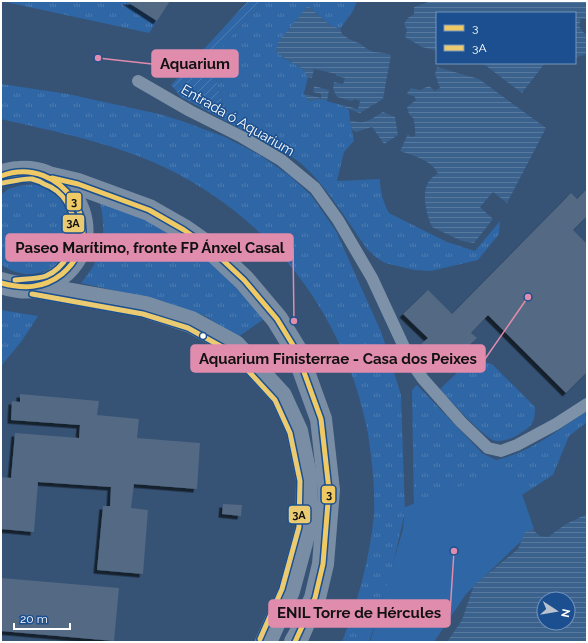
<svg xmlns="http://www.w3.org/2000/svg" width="588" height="643" font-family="Raleway,sans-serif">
  <defs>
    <pattern id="grass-tufts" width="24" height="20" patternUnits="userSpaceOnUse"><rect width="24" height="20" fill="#2f66a5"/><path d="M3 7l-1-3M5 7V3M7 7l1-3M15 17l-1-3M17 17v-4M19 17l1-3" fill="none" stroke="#4e7db2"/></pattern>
    <pattern id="garden-furrows" width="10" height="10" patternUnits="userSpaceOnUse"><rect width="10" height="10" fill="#2f66a5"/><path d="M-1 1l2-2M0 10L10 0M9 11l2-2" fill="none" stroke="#4e7db2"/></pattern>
    <pattern id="water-rules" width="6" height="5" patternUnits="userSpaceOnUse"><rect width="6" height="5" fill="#3b618d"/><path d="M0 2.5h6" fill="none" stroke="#58799e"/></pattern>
    <filter id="shadow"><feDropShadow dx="-3.5" dy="3.5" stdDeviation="0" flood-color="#0009"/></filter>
  </defs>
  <rect width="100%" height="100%" fill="#365274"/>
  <g fill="url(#grass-tufts)">
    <polygon points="1,1 126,1 157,21 149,33"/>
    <path d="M265,1H357L353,11L340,29L330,25L308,6L282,57C289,61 307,69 308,77C308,83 305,89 304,94L309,101L318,99L328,100L327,101L342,105L349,110L350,121L354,141L344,152L337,181L380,179C380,191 383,202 389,213L447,242L475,251L500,221L499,234L478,260L431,271L414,270L385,263L377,258L368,250C348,223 323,179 295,159C280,148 256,138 239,128C222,110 206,69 223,46C235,30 251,16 265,1Z"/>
    <path d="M1,84L68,94L159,114L182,121L225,137L260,155L290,176L311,195L336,231L382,334L401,395L405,512L390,577L369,642H342C358,601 370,558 374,514C375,487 372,460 368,434C346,317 273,220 166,168C114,143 57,132 1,119Z"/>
    <path d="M23,185C28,185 33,184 38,185C90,196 81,276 26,274C17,273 8,270 1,264V195L8,189Z"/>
    <path d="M100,202L129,210L191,244L232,280L264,319L238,337L205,316L162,301L81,283C103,257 107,235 100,202Z"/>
    <polygon points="1,310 38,316 21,342 1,366"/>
    <path d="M479,361L492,364L535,407C535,423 532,426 519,434C513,438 503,442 496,441C484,439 450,400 440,389L460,370Z"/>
    <path d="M417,385L482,453L496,460C531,452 558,430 587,411V422L569,436L553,475L511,502L380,642L414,513L412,390Z"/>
  </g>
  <polygon fill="#2f66a5" points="513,467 534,529 466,594 434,642 370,642 403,529 405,507"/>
  <path fill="url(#garden-furrows)" d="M248,1H265C251,16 235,30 223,46C206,69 222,110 239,128L181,97L171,85Z"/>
  <g fill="url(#water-rules)" fill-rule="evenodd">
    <polygon points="431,1 587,1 587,19 581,19 579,26 584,33 587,34 587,54 575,58 575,13 437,13 437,51 422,47 405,37 407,30 404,24 408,18 414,14 414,7"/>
    <path d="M308,6L330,25L340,29L342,34L349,39L361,44L367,49L374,52L385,53L391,55L383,99L360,113C338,107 335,96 309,101L305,96C315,63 294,69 276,51L278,42Z"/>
    <polygon points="477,63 545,63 522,93 485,65"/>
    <path d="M437,67L479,79L546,128L507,203L493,192L480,207L493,219L474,243L462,241L432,227C425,212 418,182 438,174C432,160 414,156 400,151L408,134L411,137L415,136C416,131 414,125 414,119L409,114L407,107L416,100L414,96L409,95L407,93L411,88L420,90L429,86L435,91L440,88L435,74Z"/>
    <path d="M383,112L395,117L398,135L384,144L372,127L356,132L352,130L350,121C354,120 358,123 362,122C369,122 377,115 383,112Z"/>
    <path d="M587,514V642H447L462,620L474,585L518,549L525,532L532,529L540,536L548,537L566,524ZM544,599H568V623H544Z"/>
  </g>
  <polygon fill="#365274" points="314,69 336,74 336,76 345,78 343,84 334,82 333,89 337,97 352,101 355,99 360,101 358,109 327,101 329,90 314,86 313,92 321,94 321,98 304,94 308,77 312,78"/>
  <g fill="#526984" filter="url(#shadow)">
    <polygon points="126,1 170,1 157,21"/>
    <polygon points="587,189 587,216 573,230 587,244 587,372 566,393 488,315 471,333 477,338 452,362 447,357 440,363 421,344 428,338 403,314 428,290 452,314 571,193 577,199"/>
    <polygon points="20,394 99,401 97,415 139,419 137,438 200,443 197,489 134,484 131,508 148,510 143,574 97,570 103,506 110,506 111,487 38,482 34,532 1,529 1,477 11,478 15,433 79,438 80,425 11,420 12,401 20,402"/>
    <polygon points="223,504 242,505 241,516 222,514"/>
    <polygon points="1,578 119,588 114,641 1,631"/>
  </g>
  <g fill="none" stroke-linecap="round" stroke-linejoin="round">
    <polyline stroke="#7d92a8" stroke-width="12" points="138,81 190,111 242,137 281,160 315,188 338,220 372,278 411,362 423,379 461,422 488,448 501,451 517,445 556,424 587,404"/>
    <g stroke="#798da4" stroke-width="22">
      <path d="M1,176C6,174 13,172 19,172C56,168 87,201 82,239C79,263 57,283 34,287C23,289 11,286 1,283"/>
      <polyline points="52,178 78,184 149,210 184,230 211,249 244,280 277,319 296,350 321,419 329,490 323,564 315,598 299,635 295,642"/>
      <polyline points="33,287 145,307 191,322 235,346 281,396 297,431 307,480 306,528 289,591 266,642"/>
    </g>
    <g stroke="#1b4f8f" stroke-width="8">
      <g id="bus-1">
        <path d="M1,176C62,153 113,231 62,274C43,289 23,289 1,283"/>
        <polyline points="52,178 78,184 149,210 184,230 211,249 244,280 277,319 296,350 321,419 329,490 323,564 315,598 295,642"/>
      </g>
    </g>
    <g stroke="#1b4f8f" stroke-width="8">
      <g id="bus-2">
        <path d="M2,183C10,182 24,178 32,179C36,180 41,182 44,184C84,198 84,259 46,276C38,279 23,279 15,280"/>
        <polyline points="32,294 143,314 188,328 231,352 275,400 290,433 300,481 299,527 282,589 260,639"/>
      </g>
    </g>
    <use href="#bus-1" stroke="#efca64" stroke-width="5"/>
    <use href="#bus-2" stroke="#ebcb71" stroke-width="5"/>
  </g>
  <circle fill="#fff" stroke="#1b4f8f" stroke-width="1.5" cx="203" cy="336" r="3.5"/>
  <g text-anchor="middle" stroke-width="3" stroke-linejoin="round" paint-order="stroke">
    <g font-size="14" fill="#fff" stroke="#1b4f8f">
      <text transform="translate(238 120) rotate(30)" y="5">Entrada ó Aquarium</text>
    </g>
  </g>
  <path fill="none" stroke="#e08cad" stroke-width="1.5" d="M98 58L152 64M294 321L293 248M528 297L485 359M454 551L450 613"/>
  <g fill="#e08cad" stroke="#1b4f8f" stroke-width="1.5">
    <circle cx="98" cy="58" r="4"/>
    <circle cx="294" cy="321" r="4"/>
    <circle cx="528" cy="297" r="4"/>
    <circle cx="454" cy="551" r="4"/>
  </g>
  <g fill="#e08cad" stroke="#e08cad" stroke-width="1.5">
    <rect x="152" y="50" width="86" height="27" rx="4"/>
    <rect x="6" y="234" width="287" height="27" rx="4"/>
    <rect x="191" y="345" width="294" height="27" rx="4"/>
    <rect x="269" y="600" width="181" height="27" rx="4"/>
  </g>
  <g font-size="15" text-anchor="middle" font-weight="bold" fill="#111">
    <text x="195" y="69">Aquarium</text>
    <text x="150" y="253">Paseo Marítimo, fronte FP Ánxel Casal</text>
    <text x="338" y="364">Aquarium Finisterrae - Casa dos Peixes</text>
    <text x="359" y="618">ENIL Torre de Hércules</text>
  </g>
  <g stroke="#1b4f8f" stroke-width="1.5">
    <rect x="66" y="192" width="16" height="19" rx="4" fill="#efca64"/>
    <rect x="62" y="214" width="23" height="19" rx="4" fill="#ebcb71"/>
    <rect x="321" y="485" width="15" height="19" rx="4" fill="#efca64"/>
    <rect x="288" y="505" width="23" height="19" rx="4" fill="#ebcb71"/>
  </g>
  <g font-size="11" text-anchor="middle" font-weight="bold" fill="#111">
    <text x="74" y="206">3</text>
    <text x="73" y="227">3A</text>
    <text x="329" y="499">3</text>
    <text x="299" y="519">3A</text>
  </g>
  <rect width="588" height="643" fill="none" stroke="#ffffff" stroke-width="4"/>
  <rect x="436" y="12" width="140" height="52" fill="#1b4f8f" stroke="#7695bc"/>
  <rect x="444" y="25" width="20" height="6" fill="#efca64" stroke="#7695bc"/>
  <text x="472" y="32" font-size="12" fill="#ffffff">3</text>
  <rect x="444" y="45" width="20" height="6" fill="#ebcb71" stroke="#7695bc"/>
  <text x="472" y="52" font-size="12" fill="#ffffff">3A</text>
  <g transform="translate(556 611) rotate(102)"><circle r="19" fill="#1b4f8f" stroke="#7695bc"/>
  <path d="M0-3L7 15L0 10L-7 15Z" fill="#b9c2ce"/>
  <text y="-6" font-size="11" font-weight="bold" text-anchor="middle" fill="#ffffff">N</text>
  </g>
  <path d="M14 623v6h56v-6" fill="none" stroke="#ffffff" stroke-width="2"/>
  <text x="20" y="623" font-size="12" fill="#ffffff" stroke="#1b4f8f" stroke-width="3" paint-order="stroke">20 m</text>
</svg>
